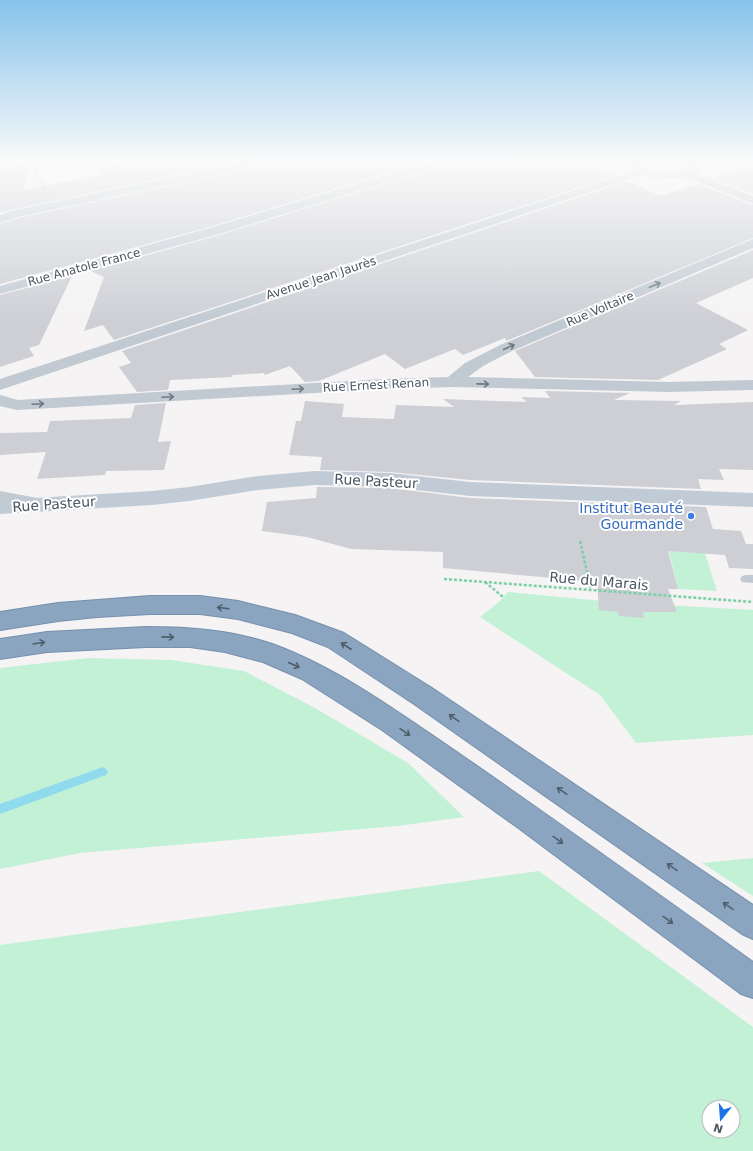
<svg xmlns="http://www.w3.org/2000/svg" width="753" height="1151" font-family="'DejaVu Sans',sans-serif">
  <rect width="100%" height="100%" fill="#f5f3f3"/>
  <g fill="#c3f1d5" fill-rule="evenodd">
    <polygon points="669,551 705,553 717,591 678,589"/>
    <polygon points="508,592 613,602 753,610 753,735 636,743 600,695 480,617 499,602"/>
    <polygon points="88,658 171,660 244,671 315,708 408,763 464,817 398,826 80,853 0,869 0,668"/>
    <polygon points="753,858 753,896 702,863"/>
    <path d="M539,871L753,1027V1151H0V945ZM709,1107H733V1131H709Z"/>
  </g>
  <g fill="none" stroke-linecap="round" stroke-linejoin="round">
    <polygon fill="#90daee" fill-rule="evenodd" points="103,767 106,769 108,772 106,775 0,814 0,804"/>
  </g>
  <g fill="#cdcfd5">
    <polygon points="127,161 239,161 11,210 0,213 0,167 30,164 23,190 102,175 97,168"/>
    <polygon points="267,161 427,161 206,228 0,284 0,224 18,218 226,174 265,164"/>
    <polygon points="451,161 580,161 614,176 114,340 103,325 84,331 104,277 90,271 216,236 449,164"/>
    <polygon points="753,164 753,194 713,178"/>
    <polygon points="627,181 661,196 698,184 753,205 753,238 506,341 505,338 463,355 455,349 405,369 385,354 319,381 305,382 290,366 265,375 264,373 232,375 232,377 170,380 168,390 137,392 119,367 131,363 122,351"/>
    <polygon points="753,250 753,278 696,303 748,330 719,344 727,349 658,380 535,377 515,351"/>
    <polygon points="72,276 39,345 29,348 34,356 0,367 0,295"/>
    <polygon points="545,391 630,393 614,400 681,401 674,405 753,402 753,470 719,469 724,480 698,479 701,489 470,480 390,472 320,470 322,457 289,455 296,421 301,421 305,401 344,404 342,417 394,419 396,405 454,407 443,399 527,402 521,397 550,398"/>
    <polygon points="166,403 158,442 171,441 164,470 106,471 105,475 37,479 46,452 0,455 0,433 47,432 50,421 131,418 135,405"/>
    <polygon points="317,487 390,488 470,498 706,507 713,529 741,531 746,544 753,544 753,569 729,568 725,555 668,551 678,589 668,589 677,612 643,612 644,618 619,616 618,612 599,610 597,582 443,568 443,552 351,549 307,537 262,531 267,502 316,498"/>
  </g>
  <g fill="none" stroke-linecap="round" stroke-linejoin="round">
    <g stroke="#7690ad" stroke-width="2">
      <g id="highway">
        <polygon points="150,596 200,596 238,601 295,615 344,633 432,688 753,905 753,939 742,934 414,704 328,647 292,633 238,619 200,614 150,614 97,617 58,621 0,630 0,612 58,603"/>
        <path d="M146,627C190,627 233,630 275,645C342,670 405,717 464,757C561,824 657,893 753,962V998L741,994L517,827L382,730L302,679L263,662L225,652L190,647H146L47,652L0,659V639L47,632Z"/>
      </g>
    </g>
    <g stroke="#7ad0a6" stroke-width="1.5" stroke-dasharray="1.5 1" stroke-linecap="butt">
      <polyline points="35,161 37,175 45,188"/>
      <polyline points="0,178 4,175"/>
    </g>
    <g stroke="#7ad0a6" stroke-width="2.5" stroke-dasharray="3 2" stroke-linecap="butt">
      <polyline points="580,541 591,590"/>
      <polyline points="444,579 753,602"/>
      <polyline points="485,582 503,597"/>
    </g>
    <polygon fill="#c1cad2" fill-rule="evenodd" points="746,575 753,575 753,583 742,582 740,579 742,576"/>
    <g fill="#c1cad2" fill-rule="evenodd">
      <polygon points="247,161 266,161 265,163 226,173 18,217 0,223 0,215 11,211"/>
      <polygon points="433,161 450,161 449,163 216,235 0,294 0,286 206,229"/>
      <path d="M628,161H638C647,176 674,175 688,169L683,161H694L700,168L696,173L753,196V204L686,177L660,179L641,175L0,390V379L633,171Z"/>
      <polygon points="753,239 753,248 512,351 483,366 468,377 669,382 753,380 753,390 669,392 453,387 384,389 17,410 0,406 0,395 18,400 384,379 448,377 465,363 500,345"/>
      <polygon points="0,491 43,499 46,504 43,509 36,511 0,505"/>
    </g>
    <polygon fill="#c1cbd6" fill-rule="evenodd" points="315,471 390,473 470,482 753,493 753,507 470,496 390,487 315,485 258,490 189,501 152,505 0,514 0,500 152,491 189,487 258,476"/>
    <use href="#highway" fill="#8ba5c1" fill-rule="evenodd"/>
  </g>
  <defs><path id="oneway-shaft" d="M-6 0H5M1.5-3L5.5 0L1.5 3" fill="none" stroke-width="1.6" stroke-linecap="round" stroke-linejoin="round"/></defs>
  <g stroke="#6e7983">
    <use href="#oneway-shaft" transform="translate(655 285) rotate(-23)"/>
    <use href="#oneway-shaft" transform="translate(509 347) rotate(-24)"/>
    <use href="#oneway-shaft" transform="translate(483 384) rotate(1)"/>
    <use href="#oneway-shaft" transform="translate(298 389) rotate(-3)"/>
    <use href="#oneway-shaft" transform="translate(168 397) rotate(-3)"/>
    <use href="#oneway-shaft" transform="translate(38 404) rotate(-3)"/>
  </g>
  <g stroke="#505e6b">
    <use href="#oneway-shaft" transform="translate(223 608) rotate(-173)"/>
    <use href="#oneway-shaft" transform="translate(168 637) rotate(1)"/>
    <use href="#oneway-shaft" transform="translate(39 643) rotate(-9)"/>
    <use href="#oneway-shaft" transform="translate(346 646) rotate(-147)"/>
    <use href="#oneway-shaft" transform="translate(294 665) rotate(24)"/>
    <use href="#oneway-shaft" transform="translate(454 718) rotate(-145)"/>
    <use href="#oneway-shaft" transform="translate(405 732) rotate(35)"/>
    <use href="#oneway-shaft" transform="translate(562 791) rotate(-145)"/>
    <use href="#oneway-shaft" transform="translate(558 840) rotate(36)"/>
    <use href="#oneway-shaft" transform="translate(672 867) rotate(-145)"/>
    <use href="#oneway-shaft" transform="translate(728 906) rotate(-145)"/>
    <use href="#oneway-shaft" transform="translate(668 920) rotate(36)"/>
  </g>
  <linearGradient id="sky" x2="0" y2="1"><stop stop-color="#85c3ea"/><stop offset="0.5" stop-color="#fafafa"/><stop offset="1" stop-color="#fafafa" stop-opacity="0"/></linearGradient>
  <rect width="753" height="322" fill="url(#sky)"/>
  <circle fill="#3f7fe0" stroke="#fff" stroke-width="1.5" cx="691" cy="516" r="4"/>
  <g text-anchor="middle" stroke-width="4" stroke-linejoin="round" paint-order="stroke">
    <g font-size="12" fill="#4a5661" stroke="#fff">
      <text transform="translate(84 267) rotate(-15)" y="4">Rue Anatole France</text>
      <text transform="translate(321 278) rotate(-18)" y="4">Avenue Jean Jaurès</text>
      <text transform="translate(600 309) rotate(-23)" y="4">Rue Voltaire</text>
      <text transform="translate(376 385) rotate(-3)" y="4">Rue Ernest Renan</text>
    </g>
    <g font-size="14" fill="#4a5661" stroke="#fff">
      <text transform="translate(376 481) rotate(3)" y="5">Rue Pasteur</text>
      <text transform="translate(54 504) rotate(-4)" y="5">Rue Pasteur</text>
      <text transform="translate(599 581) rotate(5)" y="5">Rue du Marais</text>
    </g>
    <g font-size="14" fill="#366cbe" stroke="#fff" text-anchor="end">
      <text x="683" y="513">Institut Beauté<tspan x="683" dy="16">Gourmande</tspan></text>
    </g>
  </g>
  <g transform="translate(721 1119) rotate(197)"><circle r="19" fill="#ffffff" stroke="#b7bbc0"/>
  <path d="M0-3L7 15L0 10L-7 15Z" fill="#1a73e8"/>
  <text y="-6" font-size="11" font-weight="bold" text-anchor="middle" fill="#4a5661">N</text>
  </g>
</svg>
